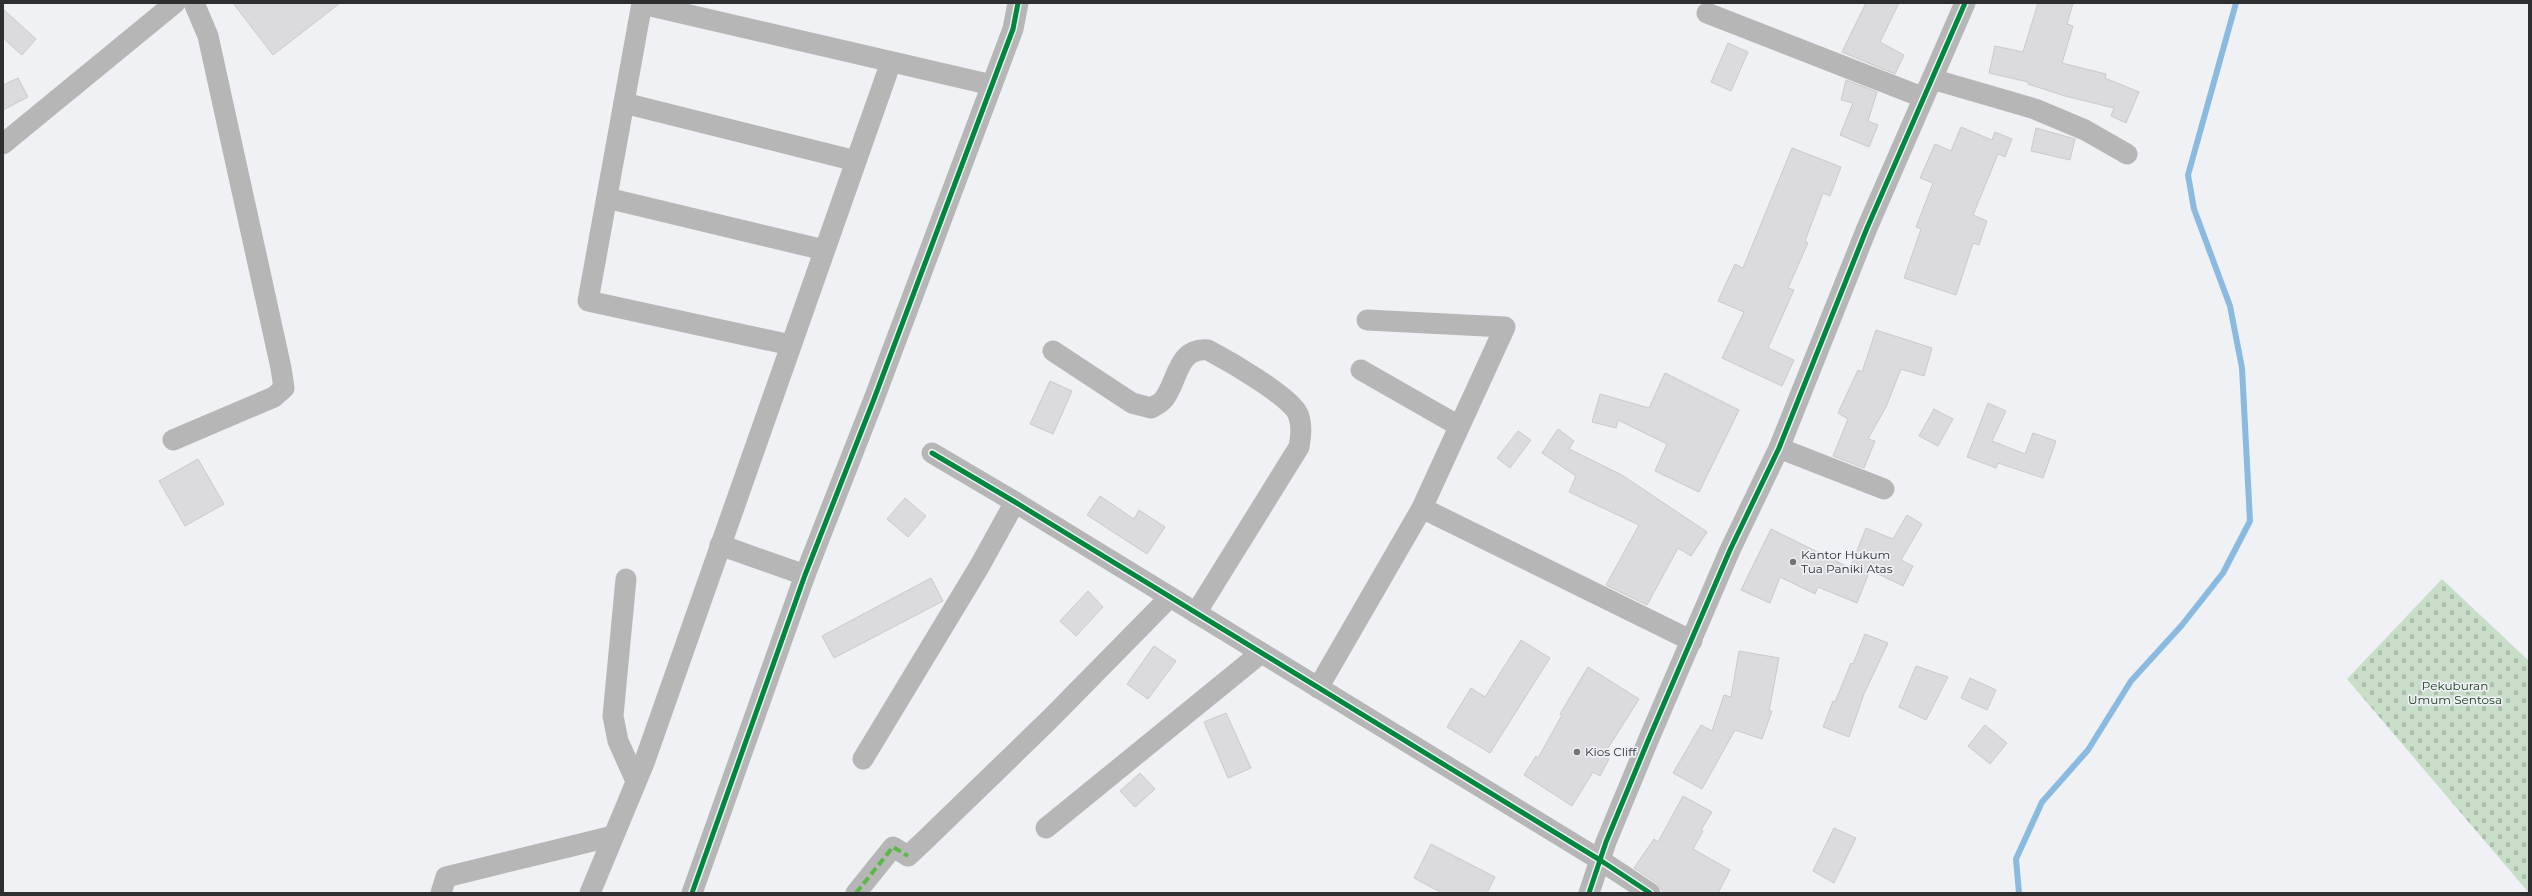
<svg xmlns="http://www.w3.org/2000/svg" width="2532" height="896" font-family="Montserrat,sans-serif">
  <defs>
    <pattern id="cemetery-stones" width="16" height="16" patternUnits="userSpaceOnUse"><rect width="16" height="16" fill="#c8dec9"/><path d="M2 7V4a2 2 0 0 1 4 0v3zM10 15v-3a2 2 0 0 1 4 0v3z" fill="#acbfad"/></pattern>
  </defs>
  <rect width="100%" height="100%" fill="#f0f1f4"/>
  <polygon fill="url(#cemetery-stones)" points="2442,579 2529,661 2529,893 2347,679"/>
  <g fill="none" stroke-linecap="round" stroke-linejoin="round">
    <polyline stroke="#8abadf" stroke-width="6" points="2019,893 2016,859 2042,802 2088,750 2131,681 2182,625 2223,573 2250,521 2242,368 2230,306 2194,209 2188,175 2236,3"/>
  </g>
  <g fill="#dbdadc" stroke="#cbcacb">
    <polygon points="233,3 340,3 273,55"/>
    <polygon points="1866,3 1899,3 1880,42 1904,55 1895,74 1842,52"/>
    <polygon points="2038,3 2073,3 2067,24 2073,26 2062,63 2106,74 2105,78 2139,92 2126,123 2111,116 2114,108 2065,96 2028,84 2028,82 1989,73 1995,46 2023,52"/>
    <polygon points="3,9 36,39 22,55 3,38"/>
    <polygon points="1728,43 1748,52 1731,91 1711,82"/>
    <polygon points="18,78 28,97 3,110 3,85"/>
    <polygon points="1846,80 1877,92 1868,121 1878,125 1869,147 1840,135 1853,103 1841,100"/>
    <polygon points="1961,127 1992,140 1995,132 2012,139 2005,157 1998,154 1973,215 1987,221 1979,245 1973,243 1956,295 1904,278 1921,229 1916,227 1933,183 1920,178 1935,144 1951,151"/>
    <polygon points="2036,128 2075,139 2070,160 2031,151"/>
    <polygon points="1792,148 1841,167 1830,196 1823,193 1805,241 1808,243 1788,288 1794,290 1768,348 1794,360 1782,386 1722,358 1744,312 1718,301 1735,264 1743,268"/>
    <polygon points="1876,330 1932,348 1924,376 1901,369 1886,407 1868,439 1875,441 1864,468 1833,456 1848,419 1838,413 1858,370 1862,372"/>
    <polygon points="1665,373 1739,410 1699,492 1655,471 1667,444 1618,420 1616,428 1592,422 1600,394 1649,408"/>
    <polygon points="1050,381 1072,391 1053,434 1030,424"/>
    <polygon points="1988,403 2006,411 1992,441 2025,454 2033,433 2056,441 2043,478 1998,463 1996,468 1967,457"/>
    <polygon points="1934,409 1953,419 1938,446 1919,436"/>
    <polygon points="1558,429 1574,441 1569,449 1622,475 1707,532 1691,556 1678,548 1647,605 1606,585 1639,525 1569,492 1576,476 1542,453"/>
    <polygon points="1518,431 1531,440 1510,468 1497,458"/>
    <polygon points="198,459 224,504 185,526 159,481"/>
    <polygon points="1100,496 1134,519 1139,510 1165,527 1147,554 1087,515"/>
    <polygon points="905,498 926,516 908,537 887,519"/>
    <polygon points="1907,515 1922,524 1901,560 1913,566 1903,586 1870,570 1857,603 1818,587 1815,594 1780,577 1770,603 1741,590 1771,529 1850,568 1866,528 1893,539"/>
    <polygon points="931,578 943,601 834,658 822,636"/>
    <polygon points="1088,591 1103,607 1076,636 1060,621"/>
    <polygon points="1865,634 1888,643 1864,694 1849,737 1823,727 1833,701 1835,702 1851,663 1853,664"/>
    <polygon points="1521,640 1550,658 1490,753 1447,727 1471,688 1485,697"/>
    <polygon points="1154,646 1176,661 1148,699 1127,684"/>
    <polygon points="1739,651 1779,658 1769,711 1772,711 1762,739 1735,730 1702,789 1673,773 1701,725 1712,731 1724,695 1731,697"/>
    <polygon points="1916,666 1948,677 1926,720 1899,707"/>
    <polygon points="1588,667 1639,699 1603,756 1609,759 1600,776 1593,772 1572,806 1524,775 1536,756 1538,758 1562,715 1560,714"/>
    <polygon points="1970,678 1996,690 1987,710 1961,698"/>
    <polygon points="1226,713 1251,768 1228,778 1204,722"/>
    <polygon points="1985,725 2007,743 1990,764 1968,746"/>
    <polygon points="1140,773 1155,789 1135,807 1120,791"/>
    <polygon points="1683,796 1712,812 1701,830 1703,831 1693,849 1730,870 1718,893 1664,893 1657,883 1634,868 1654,839 1658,842"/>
    <polygon points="1834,828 1856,838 1834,883 1813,871"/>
    <polygon points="1431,844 1495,877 1487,893 1442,893 1414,878"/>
  </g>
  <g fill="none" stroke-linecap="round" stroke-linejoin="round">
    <g stroke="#b7b6b7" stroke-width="21">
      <polyline points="642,3 588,301 791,345"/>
      <polyline points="642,4 992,85"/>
      <polyline points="1707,13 1922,97"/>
      <polyline points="1932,79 2035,109 2085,130 2127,154"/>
      <polyline points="624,103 856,161"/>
      <polyline points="3,144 175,3"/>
      <polyline points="607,198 824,250"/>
      <path d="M1053,351L1132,403L1151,408C1155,406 1161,403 1164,399C1178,381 1177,347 1208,350C1227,360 1290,396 1298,414C1302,424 1301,437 1299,447L1196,613"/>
      <polyline points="1361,370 1459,426"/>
      <polyline points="173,440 274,397 284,388 281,368 208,36 194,3"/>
      <polyline points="1779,448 1884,489"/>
      <polyline points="932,453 1015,502 1600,860 1650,893"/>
      <polyline points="1422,508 1692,641"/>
      <polyline points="720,545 805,575"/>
      <polyline points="626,579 613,716 618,741 636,781"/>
      <polyline points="1318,688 1422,508 1505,327 1367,320"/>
      <polyline points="863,759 979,567 1015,502"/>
      <polyline points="1046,828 1261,653"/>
      <polyline points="441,893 446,877 613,836"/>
      <polyline points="590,893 644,763 891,62"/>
      <polyline points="692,893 805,575 874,399 1013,29 1018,3"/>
      <polyline points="856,893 893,847 908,856 923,842 1049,720 1170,597"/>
      <polyline points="1589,893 1606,842 1650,736 1730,550 1779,448 1867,228 1965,3"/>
    </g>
    <polyline stroke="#58b947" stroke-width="4" stroke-dasharray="8 4" stroke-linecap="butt" points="856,893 893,847 908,856"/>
    <g stroke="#eef0f6" stroke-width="8">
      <g id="cycleway">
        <polyline points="932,453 1015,502 1600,860 1650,893"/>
        <polyline points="692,893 805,575 874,399 1013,29 1018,3"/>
        <polyline points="1589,893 1606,842 1650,736 1730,550 1779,448 1867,228 1965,3"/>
      </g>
    </g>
    <use href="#cycleway" stroke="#00873e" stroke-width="5"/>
  </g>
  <g fill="#727375" stroke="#eef0f6" stroke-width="1.5">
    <circle cx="1793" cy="562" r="4"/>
    <circle cx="1577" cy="752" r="4"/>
  </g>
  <g text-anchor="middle" stroke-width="3.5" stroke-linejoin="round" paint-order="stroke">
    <g font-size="12" fill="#2e2f31" stroke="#eef0f6" text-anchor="start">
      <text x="1801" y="559">Kantor Hukum<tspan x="1801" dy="14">Tua Paniki Atas</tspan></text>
      <text x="1585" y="756">Kios Cliff</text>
    </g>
    <g font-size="12" fill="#133c14" stroke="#eef0f6">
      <text x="2455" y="690">Pekuburan<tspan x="2455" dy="14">Umum Sentosa</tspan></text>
    </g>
  </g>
  <rect width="2532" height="896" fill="none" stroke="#2e2f31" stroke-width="8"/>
</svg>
